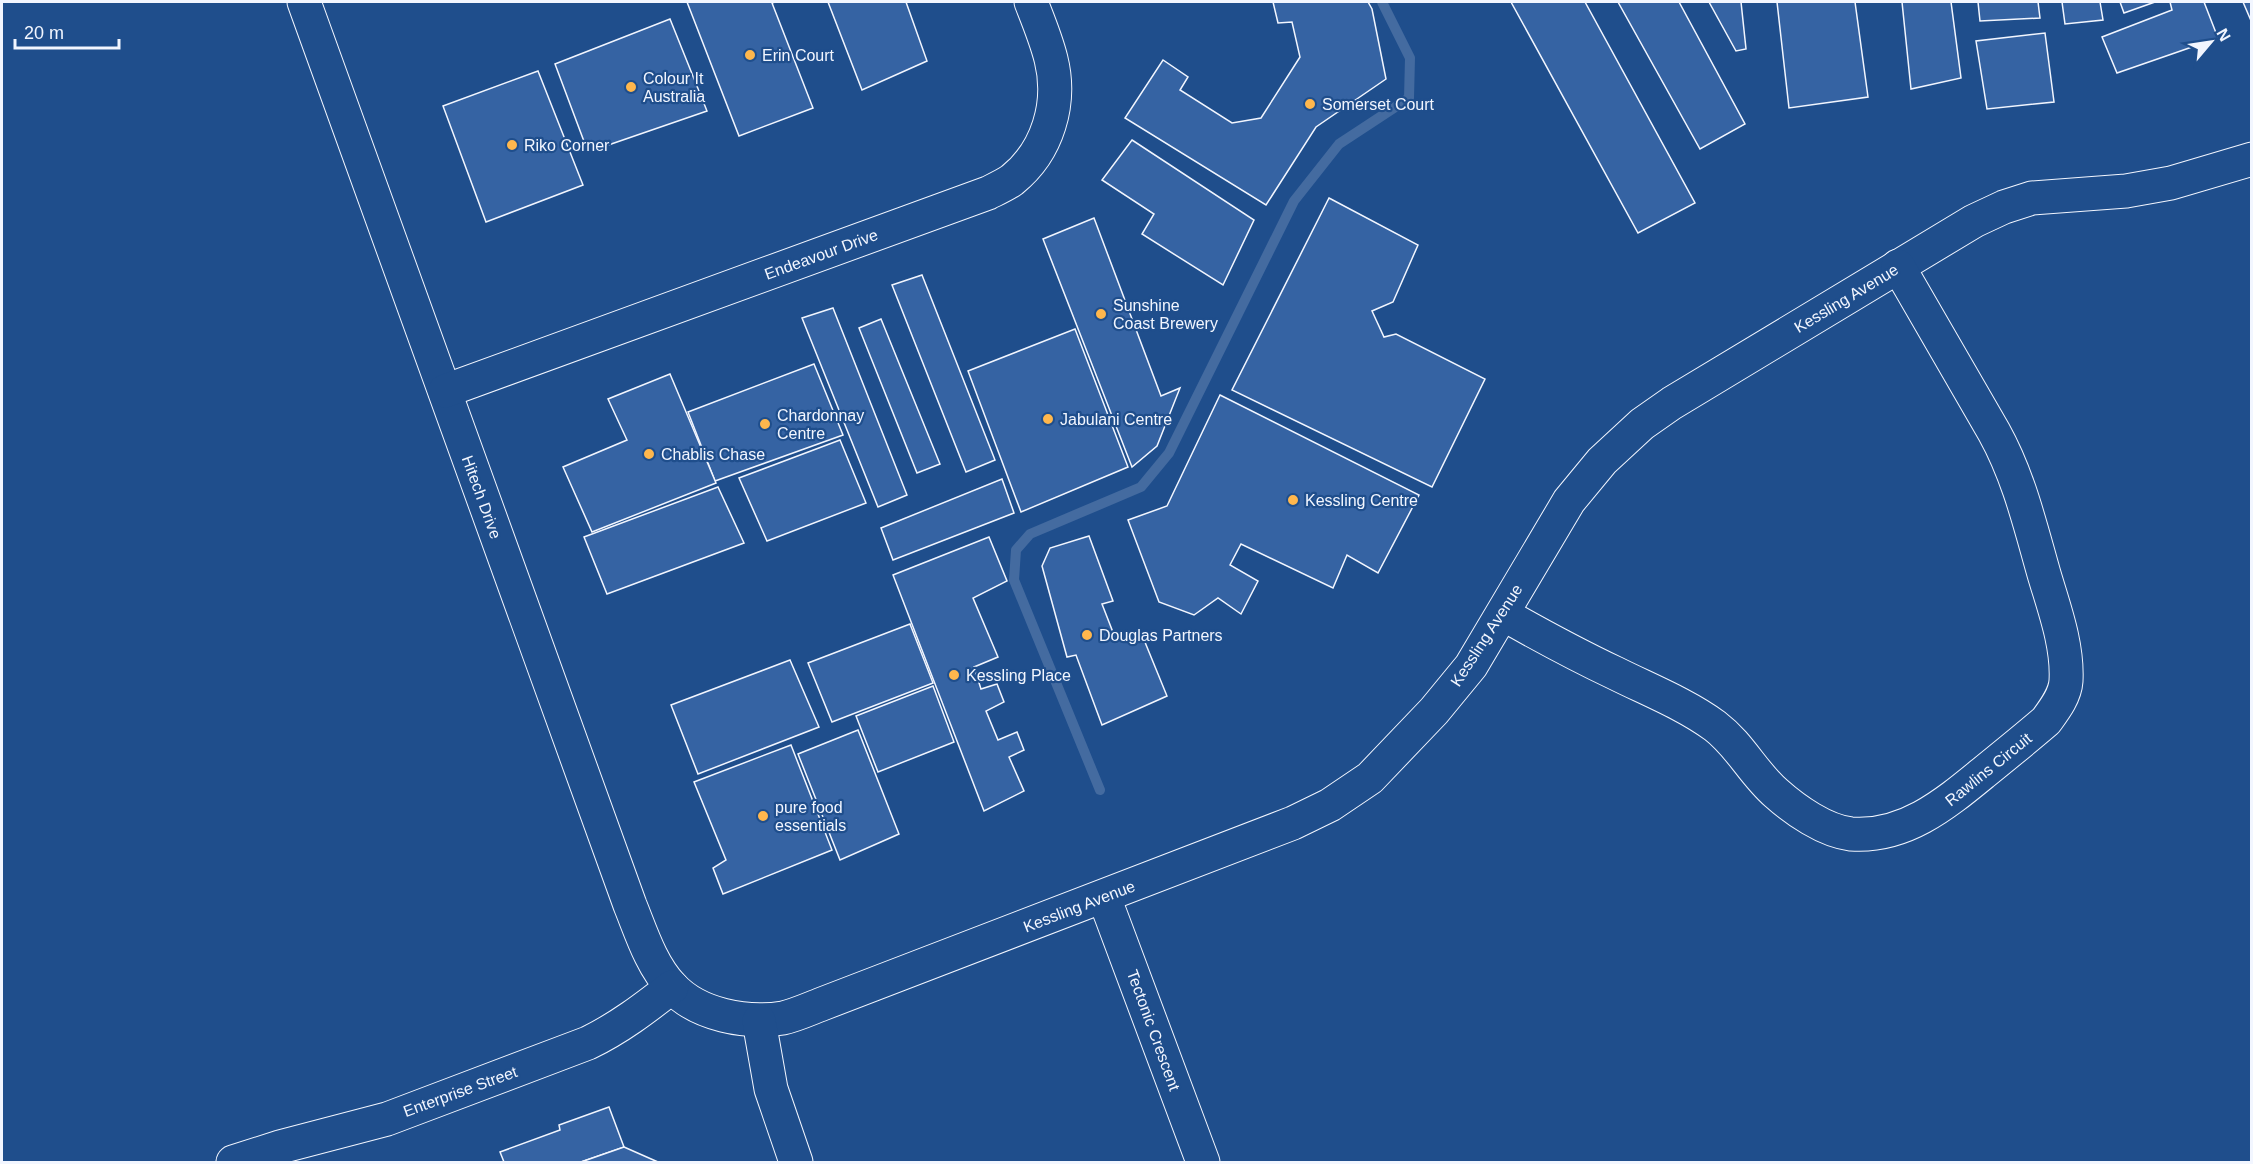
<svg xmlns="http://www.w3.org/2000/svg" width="2253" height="1164" font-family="Arial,sans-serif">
  <rect width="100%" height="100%" fill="#1f4e8c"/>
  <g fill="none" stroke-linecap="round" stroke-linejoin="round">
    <polyline stroke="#446ba0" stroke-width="10" points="1100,790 1014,580 1016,550 1030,534 1141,487 1169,453 1294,201 1339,144 1409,98 1410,58 1382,2"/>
  </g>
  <g fill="#3563a3" stroke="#f2f6ff" stroke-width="1.5">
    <polygon points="687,2 775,2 772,3 813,108 739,136"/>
    <polygon points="828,2 906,2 927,61 862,90"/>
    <polygon points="1273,2 1368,2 1372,9 1386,79 1316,127 1266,205 1125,118 1163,60 1188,77 1180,90 1232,123 1261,118 1300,57 1292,22 1278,23"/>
    <polygon points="1511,2 1585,2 1695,203 1638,233"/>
    <polygon points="1618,2 1679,2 1745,124 1700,149"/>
    <polygon points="1709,2 1741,2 1746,49 1736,51"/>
    <polygon points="1777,2 1855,2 1868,97 1789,108"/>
    <polygon points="1902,2 1951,2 1961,78 1911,89"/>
    <polygon points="1978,2 2038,2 2040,18 1980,21"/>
    <polygon points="2062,2 2100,2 2103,20 2065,24"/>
    <polygon points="2120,2 2155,2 2124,13"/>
    <polygon points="2170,2 2204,2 2218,38 2117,73 2102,37 2172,10"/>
    <polygon points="2243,2 2252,2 2252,23"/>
    <polygon points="670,19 707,111 588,152 555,64"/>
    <polygon points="2045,33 2054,102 1987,109 1976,41"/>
    <polygon points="538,71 583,185 486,222 443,106"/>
    <polygon points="1132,140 1254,220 1223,285 1142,234 1154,214 1102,180"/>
    <polygon points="1329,198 1418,245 1393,302 1372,311 1384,337 1396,334 1485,379 1432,487 1232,390"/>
    <polygon points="1094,218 1161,396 1180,388 1157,446 1132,467 1043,239"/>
    <polygon points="922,275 995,460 966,472 892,285"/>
    <polygon points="833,308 907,495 878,507 802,318"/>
    <polygon points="881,319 940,464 917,473 859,328"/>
    <polygon points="1075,329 1128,467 1021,512 968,371"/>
    <polygon points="814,364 843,435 715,481 688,412"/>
    <polygon points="670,374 716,483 592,532 563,467 627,440 608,399"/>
    <polygon points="1220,395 1419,495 1378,573 1347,555 1333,588 1241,544 1230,565 1258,581 1241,614 1218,598 1194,615 1159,602 1128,520 1167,506"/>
    <polygon points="840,440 866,503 767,541 739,478"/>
    <polygon points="1002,479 1014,513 893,560 881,528"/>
    <polygon points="718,487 744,543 607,594 584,537"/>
    <polygon points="1089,536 1113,601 1102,604 1116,640 1140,630 1167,696 1102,725 1076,655 1067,657 1042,566 1050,548"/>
    <polygon points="989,537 1007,581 973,598 998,657 974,667 981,689 997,684 1004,702 986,711 998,740 1017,732 1024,750 1009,757 1024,791 984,811 893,575"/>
    <polygon points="910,624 933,683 832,722 808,663"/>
    <polygon points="790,660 819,727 698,774 671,705"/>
    <polygon points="933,686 954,742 878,772 856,716"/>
    <polygon points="858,730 899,834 840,860 798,754"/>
    <polygon points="791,745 832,850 723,894 713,868 726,860 694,782"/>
    <polygon points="609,1107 624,1147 581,1162 504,1162 500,1152 560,1130 559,1125"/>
    <polygon points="624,1147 658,1162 581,1162"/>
  </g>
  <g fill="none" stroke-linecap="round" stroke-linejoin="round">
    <g stroke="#f2f6ff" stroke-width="35">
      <g id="minor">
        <path d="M304,2L630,905C641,932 651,965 672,987C698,1015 746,1024 783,1018C796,1015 809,1009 822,1004L1293,823L1330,805L1370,778L1434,711L1471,666L1569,501L1602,461L1642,424L1672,403L1974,221L2004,207L2032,198L2126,191L2171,183L2252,159"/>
        <path d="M445,391L988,193C996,189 1005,185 1012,180C1048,151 1062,103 1051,59C1046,39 1038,20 1031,2"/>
        <path d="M1503,614C1540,635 1577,655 1615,673C1649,690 1685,704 1715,726C1740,745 1753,773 1776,793C1795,810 1825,831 1851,834C1904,838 1944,805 1983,773C2004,756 2025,739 2046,721C2054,710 2065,696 2066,681C2068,645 2054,608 2044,574C2030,525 2019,477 1994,432L1898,266"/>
        <polyline points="1104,897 1203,1162"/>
        <polyline points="759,1021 771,1089 796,1162"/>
        <path d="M233,1162L280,1147L387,1119L588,1043C619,1028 645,1008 672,987"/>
      </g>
    </g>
    <use href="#minor" stroke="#1f4e8c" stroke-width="33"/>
  </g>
  <g fill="#ffb74d" stroke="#1f4e8c" stroke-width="2">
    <circle cx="750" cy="55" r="6"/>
    <circle cx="631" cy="87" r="6"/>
    <circle cx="1310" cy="104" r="6"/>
    <circle cx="512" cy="145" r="6"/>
    <circle cx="1101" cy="314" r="6"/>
    <circle cx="1048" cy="419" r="6"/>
    <circle cx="765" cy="424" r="6"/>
    <circle cx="649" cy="454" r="6"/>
    <circle cx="1293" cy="500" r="6"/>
    <circle cx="1087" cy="635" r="6"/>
    <circle cx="954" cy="675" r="6"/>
    <circle cx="763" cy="816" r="6"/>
  </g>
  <g text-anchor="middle" stroke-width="4.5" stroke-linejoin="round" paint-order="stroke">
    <g font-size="16" fill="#f2f6ff" stroke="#1f4e8c" text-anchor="start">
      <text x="762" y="61">Erin Court</text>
      <text x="643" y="84">Colour It<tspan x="643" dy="18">Australia</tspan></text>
      <text x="1322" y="110">Somerset Court</text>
      <text x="524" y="151">Riko Corner</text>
      <text x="1113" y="311">Sunshine<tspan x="1113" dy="18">Coast Brewery</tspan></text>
      <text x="777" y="421">Chardonnay<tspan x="777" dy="18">Centre</tspan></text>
      <text x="1060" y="425">Jabulani Centre</text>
      <text x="661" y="460">Chablis Chase</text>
      <text x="1305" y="506">Kessling Centre</text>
      <text x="1099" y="641">Douglas Partners</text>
      <text x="966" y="681">Kessling Place</text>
      <text x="775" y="813">pure food<tspan x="775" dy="18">essentials</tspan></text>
    </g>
    <g font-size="16" fill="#f2f6ff" stroke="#1f4e8c">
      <text transform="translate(821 254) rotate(-20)" y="6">Endeavour Drive</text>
      <text transform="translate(1846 298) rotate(-31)" y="6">Kessling Avenue</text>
      <text transform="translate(482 497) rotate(70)" y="6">Hitech Drive</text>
      <text transform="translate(1486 635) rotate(-57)" y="6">Kessling Avenue</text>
      <text transform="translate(1988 769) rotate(-39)" y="6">Rawlins Circuit</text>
      <text transform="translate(1079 906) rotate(-21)" y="6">Kessling Avenue</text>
      <text transform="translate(1154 1030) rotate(70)" y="6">Tectonic Crescent</text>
      <text transform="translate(460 1091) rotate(-20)" y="6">Enterprise Street</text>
    </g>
  </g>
  <rect width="2253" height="1164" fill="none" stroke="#f2f6ff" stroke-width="6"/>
  <g transform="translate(2211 42) rotate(61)" stroke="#1f4e8c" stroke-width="4.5" paint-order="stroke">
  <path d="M0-4.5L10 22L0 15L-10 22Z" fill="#f2f6ff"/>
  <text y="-9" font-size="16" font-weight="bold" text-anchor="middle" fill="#f2f6ff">N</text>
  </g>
  <path d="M15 39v9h104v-9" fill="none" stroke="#f2f6ff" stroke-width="3"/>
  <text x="24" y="39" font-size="18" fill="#f2f6ff" stroke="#1f4e8c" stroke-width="4.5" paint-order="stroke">20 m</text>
</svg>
